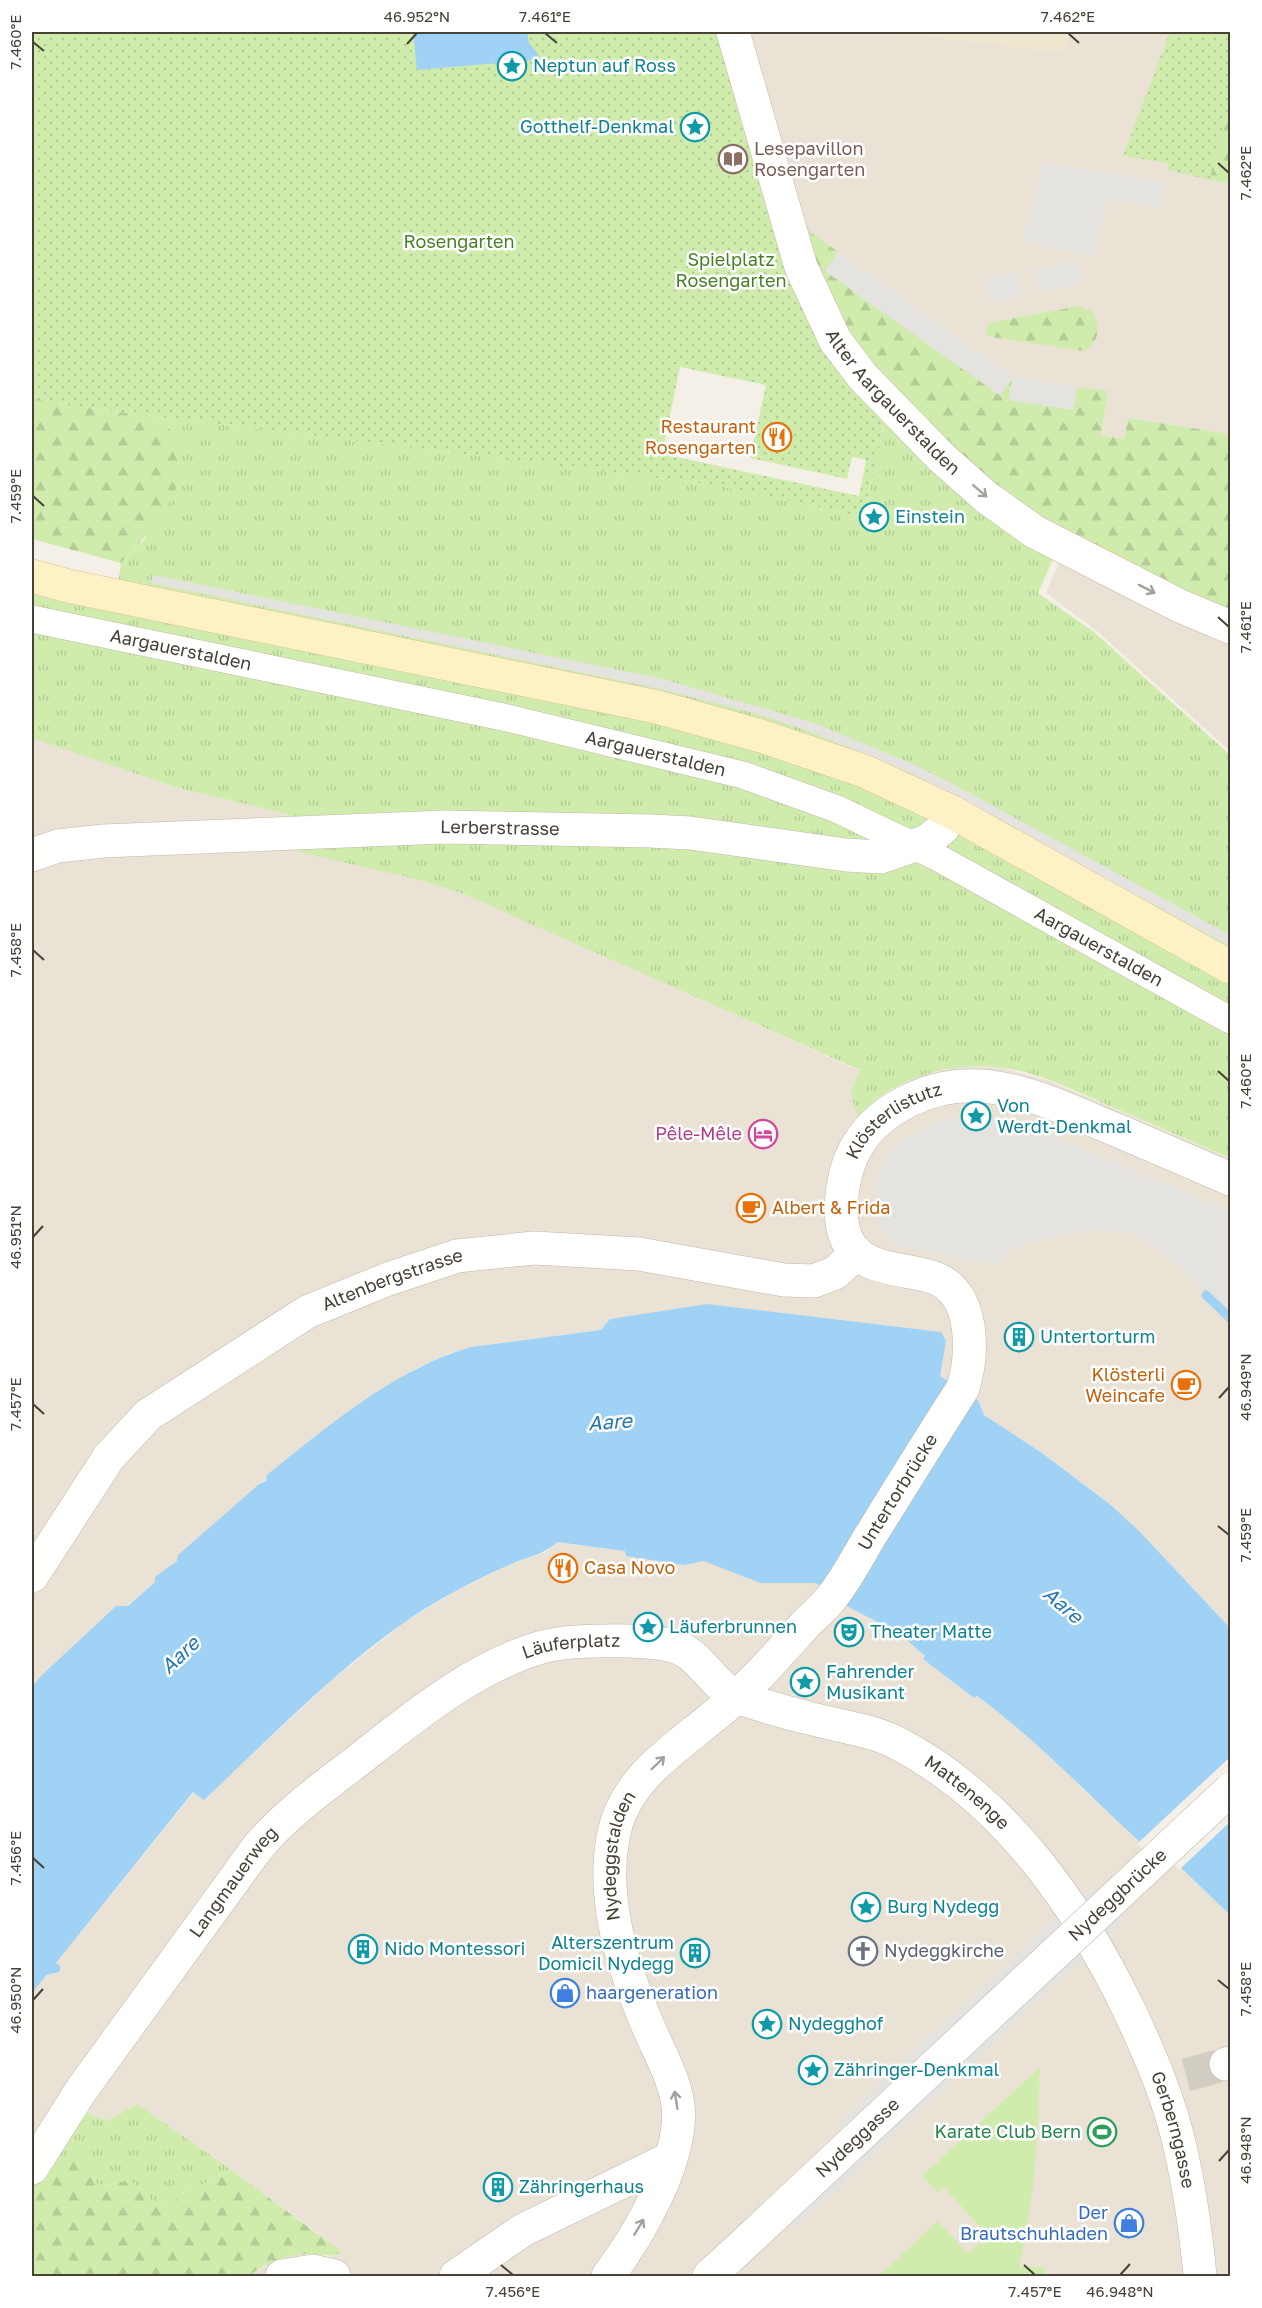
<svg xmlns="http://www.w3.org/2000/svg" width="1262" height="2308" font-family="'Golos Text',sans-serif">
  <defs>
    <pattern id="grass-tufts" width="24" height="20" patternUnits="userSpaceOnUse" patternTransform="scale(1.5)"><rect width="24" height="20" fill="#d0ecad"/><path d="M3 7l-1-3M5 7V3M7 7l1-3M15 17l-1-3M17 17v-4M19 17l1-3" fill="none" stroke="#b4cc95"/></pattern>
    <pattern id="forest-firs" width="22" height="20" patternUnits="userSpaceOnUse" patternTransform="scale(1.5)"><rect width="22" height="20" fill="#d0ecad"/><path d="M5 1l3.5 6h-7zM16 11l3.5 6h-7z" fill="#b4cc95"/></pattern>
    <pattern id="park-dots" width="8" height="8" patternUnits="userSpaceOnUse" patternTransform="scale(1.5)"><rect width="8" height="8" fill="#d0ecad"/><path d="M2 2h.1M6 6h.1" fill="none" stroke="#b4cc95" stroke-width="1.8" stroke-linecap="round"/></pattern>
  </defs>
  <rect width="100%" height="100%" fill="#f5f0e7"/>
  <g fill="#e9e2d5">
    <polygon points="724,32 1230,32 1230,104 1213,161 1210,179 1230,183 1230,434 1128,418 1124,439 1101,435 1108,392 886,416"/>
    <polygon points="1060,560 1230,639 1230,751 1096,630 1046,593"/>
    <polygon points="32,737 178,788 287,814 424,881 466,895 528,921 860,1071 850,1093 867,1106 895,1087 928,1072 964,1066 999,1067 1050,1081 1230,1158 1230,1628 1140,1532 1112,1506 1042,1453 984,1415 978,1400 939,1375 946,1341 941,1332 707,1304 610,1319 601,1330 471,1347 451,1353 415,1369 259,1484 178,1555 178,1561 156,1577 155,1582 127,1606 116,1606 32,1687"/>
    <polygon points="557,1542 626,1551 684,1565 704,1560 760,1583 816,1583 845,1605 901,1634 925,1656 924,1659 974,1698 976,1696 1007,1719 1059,1764 1086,1792 1165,1851 1230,1915 1230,2276 249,2276 273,2261 293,2255 316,2254 330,2257 317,2232 137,2104 107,2121 88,2113 58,2142 32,2188 32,1993 194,1792 204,1799 332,1680 405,1622 454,1592 509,1565 546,1552"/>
  </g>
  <polygon fill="#efe6d0" points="904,32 1070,32 1064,53 904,34"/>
  <g fill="url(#grass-tufts)">
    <path d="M886,416L1054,557L1038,593L1094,632L1230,755V1158C1191,1141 1152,1124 1112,1107C1086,1096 1059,1082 1032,1074C972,1056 902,1069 858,1116L850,1093L860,1070L466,895L424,881L299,852L297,822L287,814L178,788L32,738V578L116,598L121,563L145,539L182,454L162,417L715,485L864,517Z"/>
    <path d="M137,2104L230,2169L204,2184L186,2190L171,2204L161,2208C145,2198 146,2188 127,2180L108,2186L97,2184L81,2162L56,2161L84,2114L88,2113L107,2121Z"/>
  </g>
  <g fill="url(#forest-firs)">
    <polygon points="1230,104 1230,183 1210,180 1213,161"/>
    <polygon points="799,224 838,252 825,271 999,395 1013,377 1009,400 1073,410 1077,387 1108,391 1101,435 1124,439 1128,418 1230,434 1230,615 1026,512 867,374"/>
    <path d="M1080,306L1093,312C1101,326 1099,344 1084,351L991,337L986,334L987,325L992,322Z"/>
    <path d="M32,397L57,404L162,417C168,428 181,444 182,455C186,492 146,538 121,563L32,539Z"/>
    <path d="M69,2160L81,2162L97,2184L108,2186L127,2180C146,2188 145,2198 161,2208L171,2204L186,2190L204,2184L230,2169L342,2252C329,2258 319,2254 305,2254C284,2255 265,2264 249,2276H32V2188L47,2161Z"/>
  </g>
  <g fill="url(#park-dots)" fill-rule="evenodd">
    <path d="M32,32H724L780,232L886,416L864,517L715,485L57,404L32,397ZM680,367L766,385L750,458L847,479L852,457L866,460L859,496L662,454Z"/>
    <polygon points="1170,32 1230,32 1230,104 1213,161 1210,180 1168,170 1168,163 1123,156"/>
  </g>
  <path fill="#d0ecad" d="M1040,2067C1038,2136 1035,2199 1019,2267H1045L1044,2276H879L938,2221L968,2254L988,2236L944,2187L938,2193L922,2176Z"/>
  <g fill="#e5e3df">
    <polygon points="1044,163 1165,182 1161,207 1108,199 1093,257 1023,241"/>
    <polygon points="838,252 1013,377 1077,387 1073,410 1009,400 1012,378 1000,395 825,271"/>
    <polygon points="1078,261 1082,284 1039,292 1034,269"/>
    <polygon points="1018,272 1022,296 989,301 985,278"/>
    <polygon points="153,575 663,679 814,723 915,765 964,790 1230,935 1230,946 912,774 811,732 758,714 660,689 151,583"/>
    <polygon points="964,1116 996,1117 1025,1125 1230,1211 1230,1313 1161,1251 1129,1232 1090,1230 1024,1243 1010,1251 995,1264 904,1248 894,1243 880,1227 874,1212 876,1185 884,1160 897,1144 919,1130 941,1121"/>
    <polygon points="1089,1888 1095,1894 841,2130 835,2124"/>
    <polygon points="1120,1913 1126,1919 796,2228 790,2221"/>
  </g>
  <g fill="#9fd2f5">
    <polygon points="413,32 527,32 529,43 539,55 533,60 417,70"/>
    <path d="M707,1304L941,1332L946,1341L940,1376L978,1400L984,1415L1042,1453L1112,1506L1140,1532L1230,1628V1915L1165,1852L1158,1858C1096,1804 1044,1745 977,1696L974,1698L923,1659L925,1656L900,1634L845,1605L816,1583H760L704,1561L684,1565L626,1556L625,1551L557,1542C544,1555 526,1557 509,1565C473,1581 438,1599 405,1622C332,1673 269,1739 204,1800L193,1792L32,1993V1687L41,1676L116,1606H128L155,1582V1577L177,1561L178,1555L259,1484L266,1481L267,1475C328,1426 395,1369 471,1347L601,1330L610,1319Z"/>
  </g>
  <polygon fill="#f5f0e7" points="1230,1757 1230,1822 1179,1870 1165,1855 1156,1861 1137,1844"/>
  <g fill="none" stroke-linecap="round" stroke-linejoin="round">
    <g stroke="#9fd2f5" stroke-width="9">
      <polyline points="1206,1295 1230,1318"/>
      <polyline points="32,1973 56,1968"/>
    </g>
    <polyline stroke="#d2cdc3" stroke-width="33" stroke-dasharray="33 16" stroke-linecap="butt" points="1186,2075 1226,2064"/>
    <g stroke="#c1b8a9" stroke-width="28">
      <g id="pedestrian">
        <path id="s1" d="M32,619L503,717L743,775L837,809L935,856L1230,1020"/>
      </g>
    </g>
    <g stroke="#c1b8a9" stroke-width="34">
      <g id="minor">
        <path id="s2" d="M733,32L801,267L835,340L863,377L942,458L986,497L1035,532L1180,606L1230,627"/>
        <path id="s3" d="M32,855L58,846L103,841L444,827L651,831L690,833L846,855L881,857L927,841L943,828L952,812"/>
        <path id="s4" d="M32,1576L109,1457L148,1415L307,1312L388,1279L457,1256L534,1248L639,1254L784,1280L814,1281L835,1273L857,1253"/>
        <polyline points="1226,2064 1230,2063"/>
        <path id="s5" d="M32,2168L82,2089L258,1847C286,1814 322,1788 356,1762C412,1718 473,1667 542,1647C570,1639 645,1639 673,1646C701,1652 714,1691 743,1699C764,1706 786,1713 809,1718C837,1726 868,1729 895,1742C1003,1797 1079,1906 1130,2012C1150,2055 1170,2101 1180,2147C1190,2190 1196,2233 1200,2276"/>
        <polyline points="456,2276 523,2230 671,2158"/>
        <path id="s6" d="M608,2276C639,2235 684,2158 678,2105C674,2077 659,2052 648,2026C623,1967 600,1898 614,1833C625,1779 675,1749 714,1716C747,1690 775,1658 803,1627C812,1617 824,1608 832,1597C848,1577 860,1552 874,1530C903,1483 933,1435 963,1388C973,1355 976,1294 935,1278C907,1268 862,1272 847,1240C835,1214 843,1167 859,1143C871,1124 889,1110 910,1100C979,1066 1045,1100 1109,1127C1150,1144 1190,1162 1230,1179"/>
        <polyline points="709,2276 729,2258"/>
      </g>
    </g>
    <g stroke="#c1b8a9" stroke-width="34">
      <g id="tertiary">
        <path id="s7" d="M729,2258L1005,2000"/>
        <polyline points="282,2276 313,2271 334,2276"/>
      </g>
    </g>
    <g stroke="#d8c593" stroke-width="34">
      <polyline id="secondary" points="32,576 68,586 657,707 761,736 864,771 952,812 1230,967"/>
    </g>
    <use href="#pedestrian" stroke="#fff" stroke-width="27"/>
    <use href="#minor" stroke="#fff" stroke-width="33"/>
    <use href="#tertiary" stroke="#fff" stroke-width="33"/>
    <use href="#secondary" stroke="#fff1c6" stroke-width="33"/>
    <g stroke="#c1b8a9" stroke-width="34" stroke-linecap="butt">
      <g id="tertiary-bridge">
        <path id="s8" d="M1005,2000L1230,1790"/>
      </g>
    </g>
    <use href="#tertiary-bridge" stroke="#fff" stroke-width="33"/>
  </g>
  <defs><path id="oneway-shaft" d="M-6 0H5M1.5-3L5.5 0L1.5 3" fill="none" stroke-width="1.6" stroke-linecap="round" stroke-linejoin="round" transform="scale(1.5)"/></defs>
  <g stroke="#a4a09a">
    <use href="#oneway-shaft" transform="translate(980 491) rotate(41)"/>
    <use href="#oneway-shaft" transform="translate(1147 589) rotate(27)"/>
    <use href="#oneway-shaft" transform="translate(658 1763) rotate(-44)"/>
    <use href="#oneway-shaft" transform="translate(676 2100) rotate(-99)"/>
    <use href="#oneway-shaft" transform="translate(639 2227) rotate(-59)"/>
  </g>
  <path fill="none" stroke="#484135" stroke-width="2" d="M545,33L557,43M1068,33L1079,43M33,42L44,51M407,44L417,33M1218,163L1229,173M33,496L44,506M1218,617L1229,627M33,950L44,960M1218,1071L1229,1081M33,1237L43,1226M1219,1398L1229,1387M33,1404L44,1414M1218,1526L1229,1535M33,1858L44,1868M1218,1980L1229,1989M33,2000L43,1989M1219,2161L1229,2150M501,2265L513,2275M1024,2265L1035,2275M1120,2275L1130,2264"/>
  <defs>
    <g id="sight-ring" transform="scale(1.5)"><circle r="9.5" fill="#fff" stroke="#0f9aa8" stroke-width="1.5"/><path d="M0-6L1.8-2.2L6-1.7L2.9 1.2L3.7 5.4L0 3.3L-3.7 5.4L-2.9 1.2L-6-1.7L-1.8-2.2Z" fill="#0f9aa8"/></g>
    <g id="library-ring" transform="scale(1.5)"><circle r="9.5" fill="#fff" stroke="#8d6e63" stroke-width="1.5"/><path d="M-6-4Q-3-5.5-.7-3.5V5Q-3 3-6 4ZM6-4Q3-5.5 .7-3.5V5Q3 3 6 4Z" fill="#8d6e63"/></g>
    <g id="restaurant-ring" transform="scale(1.5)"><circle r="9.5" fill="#fff" stroke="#e8710a" stroke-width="1.5"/><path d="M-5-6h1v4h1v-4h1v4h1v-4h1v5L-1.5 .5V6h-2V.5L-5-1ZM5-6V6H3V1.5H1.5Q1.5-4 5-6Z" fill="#e8710a"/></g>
    <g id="hotel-ring" transform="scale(1.5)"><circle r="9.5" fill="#fff" stroke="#d1479c" stroke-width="1.5"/><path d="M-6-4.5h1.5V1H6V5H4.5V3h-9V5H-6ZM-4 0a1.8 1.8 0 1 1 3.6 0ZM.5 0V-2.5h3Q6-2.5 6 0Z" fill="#d1479c"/></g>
    <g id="cafe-ring" transform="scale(1.5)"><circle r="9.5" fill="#fff" stroke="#e8710a" stroke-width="1.5"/><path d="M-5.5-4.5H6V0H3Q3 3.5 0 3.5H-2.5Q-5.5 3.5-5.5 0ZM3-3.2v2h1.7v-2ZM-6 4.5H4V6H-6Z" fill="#e8710a"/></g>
    <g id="building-ring" transform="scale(1.5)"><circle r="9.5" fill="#fff" stroke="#0f9aa8" stroke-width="1.5"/><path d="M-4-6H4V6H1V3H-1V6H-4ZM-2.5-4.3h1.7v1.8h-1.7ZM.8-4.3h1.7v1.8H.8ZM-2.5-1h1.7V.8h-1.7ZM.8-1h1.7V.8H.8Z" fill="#0f9aa8"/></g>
    <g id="theatre-ring" transform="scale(1.5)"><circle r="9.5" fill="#fff" stroke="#0f9aa8" stroke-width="1.5"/><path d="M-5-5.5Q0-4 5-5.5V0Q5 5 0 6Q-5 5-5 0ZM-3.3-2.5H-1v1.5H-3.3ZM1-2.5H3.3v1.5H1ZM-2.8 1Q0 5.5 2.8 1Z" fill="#0f9aa8"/></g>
    <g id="church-ring" transform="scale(1.5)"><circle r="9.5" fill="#fff" stroke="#6b7280" stroke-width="1.5"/><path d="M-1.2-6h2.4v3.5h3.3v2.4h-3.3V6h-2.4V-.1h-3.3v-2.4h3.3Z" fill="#6b7280"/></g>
    <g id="shop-ring" transform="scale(1.5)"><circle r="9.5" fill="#fff" stroke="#3f7fe0" stroke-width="1.5"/><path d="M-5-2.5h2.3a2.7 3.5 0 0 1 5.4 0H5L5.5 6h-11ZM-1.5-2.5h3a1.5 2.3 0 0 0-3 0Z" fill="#3f7fe0"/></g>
    <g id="stadium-ring" transform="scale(1.5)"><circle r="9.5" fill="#fff" stroke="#2e9e5b" stroke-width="1.5"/><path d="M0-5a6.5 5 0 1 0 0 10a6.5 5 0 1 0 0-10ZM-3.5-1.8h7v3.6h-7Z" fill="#2e9e5b"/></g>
  </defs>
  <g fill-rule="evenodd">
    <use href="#sight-ring" x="512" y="66"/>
    <use href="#sight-ring" x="695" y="127"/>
    <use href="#library-ring" x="733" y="159"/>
    <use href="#restaurant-ring" x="777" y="437"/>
    <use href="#sight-ring" x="874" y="517"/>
    <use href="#sight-ring" x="976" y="1116"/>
    <use href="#hotel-ring" x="763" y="1134"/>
    <use href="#cafe-ring" x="751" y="1208"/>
    <use href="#building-ring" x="1019" y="1337"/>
    <use href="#cafe-ring" x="1186" y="1385"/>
    <use href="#restaurant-ring" x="563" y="1568"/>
    <use href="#sight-ring" x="648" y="1627"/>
    <use href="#theatre-ring" x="849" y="1632"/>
    <use href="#sight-ring" x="805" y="1682"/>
    <use href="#sight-ring" x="866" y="1907"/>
    <use href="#building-ring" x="363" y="1949"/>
    <use href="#church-ring" x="863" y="1951"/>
    <use href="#building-ring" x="695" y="1953"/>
    <use href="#shop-ring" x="565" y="1993"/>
    <use href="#sight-ring" x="767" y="2024"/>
    <use href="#sight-ring" x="813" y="2070"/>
    <use href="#stadium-ring" x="1102" y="2132"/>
    <use href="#building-ring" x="498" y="2187"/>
    <use href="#shop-ring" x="1129" y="2223"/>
  </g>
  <g text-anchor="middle" stroke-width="5" stroke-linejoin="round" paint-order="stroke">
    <g font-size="18" fill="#0d838f" stroke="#fff" text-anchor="start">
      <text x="533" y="72">Neptun auf Ross</text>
      <text x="674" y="133" text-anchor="end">Gotthelf-Denkmal</text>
      <text x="895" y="523">Einstein</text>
      <text x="997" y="1112">Von<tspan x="997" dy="21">Werdt-Denkmal</tspan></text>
      <text x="1040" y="1343">Untertorturm</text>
      <text x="669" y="1633">Läuferbrunnen</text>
      <text x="870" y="1638">Theater Matte</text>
      <text x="826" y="1678">Fahrender<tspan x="826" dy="21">Musikant</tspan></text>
      <text x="887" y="1913">Burg Nydegg</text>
      <text x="674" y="1949" text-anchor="end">Alterszentrum<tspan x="674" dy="21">Domicil Nydegg</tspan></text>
      <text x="384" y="1955">Nido Montessori</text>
      <text x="788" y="2030">Nydegghof</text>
      <text x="834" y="2076">Zähringer-Denkmal</text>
      <text x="519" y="2193">Zähringerhaus</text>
    </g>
    <g font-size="18" fill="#785e54" stroke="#fff" text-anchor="start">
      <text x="754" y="155">Lesepavillon<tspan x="754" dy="21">Rosengarten</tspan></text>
    </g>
    <g font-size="18" fill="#477f24" stroke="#fff">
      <text x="459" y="248">Rosengarten</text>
      <text x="731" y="266">Spielplatz<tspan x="731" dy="21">Rosengarten</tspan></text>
    </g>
    <g font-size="18" fill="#484135" stroke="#fff">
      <text dy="6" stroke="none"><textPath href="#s2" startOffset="410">Alter Aargauerstalden</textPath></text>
      <text dy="6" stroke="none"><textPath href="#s1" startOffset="152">Aargauerstalden</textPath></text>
      <text dy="6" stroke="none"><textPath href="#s1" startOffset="638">Aargauerstalden</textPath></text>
      <text dy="6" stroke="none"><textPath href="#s3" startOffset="470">Lerberstrasse</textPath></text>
      <text dy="6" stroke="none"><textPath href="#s1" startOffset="1124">Aargauerstalden</textPath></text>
      <text dy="6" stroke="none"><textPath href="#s6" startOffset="1410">Klösterlistutz</textPath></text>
      <text dy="6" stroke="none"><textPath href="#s4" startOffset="480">Altenbergstrasse</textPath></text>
      <text dy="6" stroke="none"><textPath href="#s6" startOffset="921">Untertorbrücke</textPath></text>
      <text dy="6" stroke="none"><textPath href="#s5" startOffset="772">Läuferplatz</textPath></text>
      <text dy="6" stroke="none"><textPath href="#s5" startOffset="1210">Mattenenge</textPath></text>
      <text dy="6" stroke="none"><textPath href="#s6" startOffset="450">Nydeggstalden</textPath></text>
      <text dy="6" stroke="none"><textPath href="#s5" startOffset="350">Langmauerweg</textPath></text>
      <text dy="6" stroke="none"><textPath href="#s8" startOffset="154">Nydeggbrücke</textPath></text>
      <text dy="6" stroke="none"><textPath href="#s5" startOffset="1612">Gerberngasse</textPath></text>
      <text dy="6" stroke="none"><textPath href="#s7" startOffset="176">Nydeggasse</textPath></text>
    </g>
    <g font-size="18" fill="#c56008" stroke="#fff" text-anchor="end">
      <text x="756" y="433">Restaurant<tspan x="756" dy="21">Rosengarten</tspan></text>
      <text x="772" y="1214" text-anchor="start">Albert &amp; Frida</text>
      <text x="1165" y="1381">Klösterli<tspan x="1165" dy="21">Weincafe</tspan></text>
      <text x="584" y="1574" text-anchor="start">Casa Novo</text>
    </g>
    <g font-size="18" fill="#b23c85" stroke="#fff" text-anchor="end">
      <text x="742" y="1140">Pêle-Mêle</text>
    </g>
    <g font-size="18" fill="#5b616d" stroke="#fff" text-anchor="start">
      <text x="884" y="1957">Nydeggkirche</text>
    </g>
    <g font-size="18" fill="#366cbe" stroke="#fff" text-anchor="start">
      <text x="586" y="1999">haargeneration</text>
      <text x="1108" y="2219" text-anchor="end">Der<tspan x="1108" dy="21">Brautschuhladen</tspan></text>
    </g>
    <g font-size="18" fill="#27864d" stroke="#fff" text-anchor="end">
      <text x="1081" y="2138">Karate Club Bern</text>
    </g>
    <g font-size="20" font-style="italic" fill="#2578b3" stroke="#fff">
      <text transform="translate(610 1422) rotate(-4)" y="7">Aare</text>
      <text transform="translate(1063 1605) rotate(41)" y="7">Aare</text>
      <text transform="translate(180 1655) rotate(-43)" y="7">Aare</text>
    </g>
  </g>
  <rect width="1262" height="2308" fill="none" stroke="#ffffff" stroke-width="66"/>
  <rect x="33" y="33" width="1196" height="2242" fill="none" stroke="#484135" stroke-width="2"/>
  <g font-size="15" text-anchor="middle" fill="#484135">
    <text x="417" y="22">46.952°N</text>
    <text x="545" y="22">7.461°E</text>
    <text x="1068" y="22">7.462°E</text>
    <text transform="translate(16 42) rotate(-90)" y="5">7.460°E</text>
    <text transform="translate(1246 173) rotate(-90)" y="5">7.462°E</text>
    <text transform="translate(16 496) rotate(-90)" y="5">7.459°E</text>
    <text transform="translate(1246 627) rotate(-90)" y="5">7.461°E</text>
    <text transform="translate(16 950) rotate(-90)" y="5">7.458°E</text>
    <text transform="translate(1246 1081) rotate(-90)" y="5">7.460°E</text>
    <text transform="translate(16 1237) rotate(-90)" y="5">46.951°N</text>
    <text transform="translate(1246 1387) rotate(-90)" y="5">46.949°N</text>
    <text transform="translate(16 1404) rotate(-90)" y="5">7.457°E</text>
    <text transform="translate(1246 1535) rotate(-90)" y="5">7.459°E</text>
    <text transform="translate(16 1858) rotate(-90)" y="5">7.456°E</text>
    <text transform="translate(1246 1989) rotate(-90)" y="5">7.458°E</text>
    <text transform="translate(16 2000) rotate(-90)" y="5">46.950°N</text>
    <text transform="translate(1246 2150) rotate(-90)" y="5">46.948°N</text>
    <text x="513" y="2297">7.456°E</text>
    <text x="1035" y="2297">7.457°E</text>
    <text x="1120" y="2297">46.948°N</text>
  </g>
</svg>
